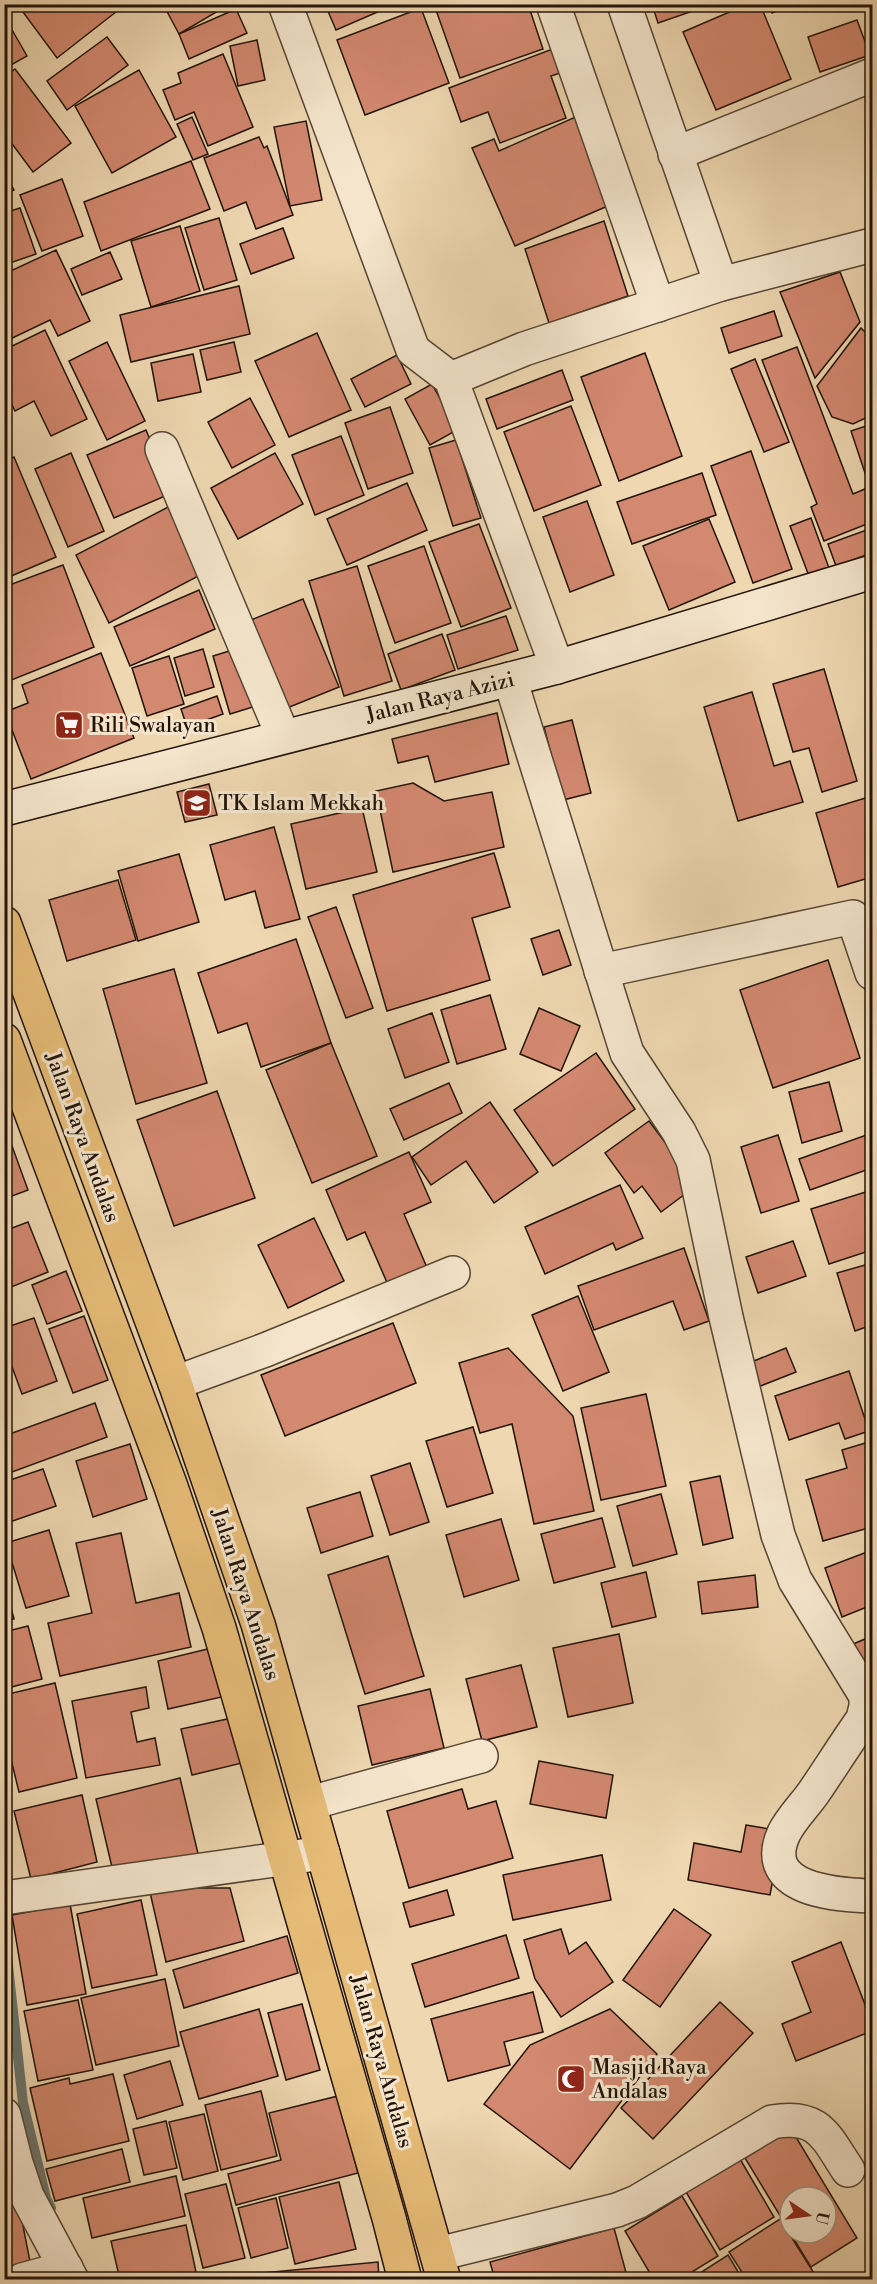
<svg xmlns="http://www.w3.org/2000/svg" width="877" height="2284" font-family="'Libre Bodoni',serif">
  <rect width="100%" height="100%" fill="#eed7b1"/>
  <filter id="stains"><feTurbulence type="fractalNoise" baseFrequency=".00333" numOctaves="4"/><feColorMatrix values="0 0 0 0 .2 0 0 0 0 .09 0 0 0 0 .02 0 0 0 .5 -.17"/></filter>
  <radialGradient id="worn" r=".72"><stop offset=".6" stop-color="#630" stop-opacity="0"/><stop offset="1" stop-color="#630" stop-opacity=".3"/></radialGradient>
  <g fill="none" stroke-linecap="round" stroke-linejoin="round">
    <polyline stroke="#6b766f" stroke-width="10" points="4,1929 23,2103 46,2198 51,2208"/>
  </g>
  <g fill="#d38870" stroke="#22140a" stroke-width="1.5">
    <polygon points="17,4 126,4 57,58"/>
    <polygon points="163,4 230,4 179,34"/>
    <polygon points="325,4 396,4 336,30"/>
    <polygon points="452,4 528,4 543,49 460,78 436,10"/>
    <polygon points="652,4 713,4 658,23"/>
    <polygon points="748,4 760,4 791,79 716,110 683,32"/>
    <polygon points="769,4 793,4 772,13"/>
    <polygon points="421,8 449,83 365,115 337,40"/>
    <polygon points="236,9 247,33 189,59 179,34"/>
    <polygon points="4,16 27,56 4,69"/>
    <polygon points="857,20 870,55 820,72 808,37"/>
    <polygon points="107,37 128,65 67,110 47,81"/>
    <polygon points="257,40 265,80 238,86 230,46"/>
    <polygon points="558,47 566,71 551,76 566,118 500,143 488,112 461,122 449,88"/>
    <polygon points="223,54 253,127 208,146 194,112 175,120 163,90 181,83 178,73"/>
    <polygon points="15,69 71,143 33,172 4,133 4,77"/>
    <polygon points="139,70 176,137 112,173 75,106"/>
    <polygon points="580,115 617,202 515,246 472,148 494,139 499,151"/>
    <polygon points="192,117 208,154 193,160 177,124"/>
    <polygon points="306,121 322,200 290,206 274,127"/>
    <polygon points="259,137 264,148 267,146 293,215 256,229 246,202 224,211 204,158"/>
    <polygon points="191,161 210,209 101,251 84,202"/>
    <polygon points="4,172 14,190 4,195"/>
    <polygon points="62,179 83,236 42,251 20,195"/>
    <polygon points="20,208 36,254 4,265 4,213"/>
    <polygon points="219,218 237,280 204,290 185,228"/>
    <polygon points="604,221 628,296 549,323 525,249"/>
    <polygon points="180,226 200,291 151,307 131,241"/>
    <polygon points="283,228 294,258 251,274 240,244"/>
    <polygon points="56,250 90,321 58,336 50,320 6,341 4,274"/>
    <polygon points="110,252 122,279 82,295 71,269"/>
    <polygon points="840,272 860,322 815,378 780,292"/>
    <polygon points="239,286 250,334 131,362 120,315"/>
    <polygon points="774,311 782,336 729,353 721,328"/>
    <polygon points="861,328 872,339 872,415 853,424 832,417 817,386"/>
    <polygon points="45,330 87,419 51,436 34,401 15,411 4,389 4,350"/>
    <polygon points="317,333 351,410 289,437 255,361"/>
    <polygon points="107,342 145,421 107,440 69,361"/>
    <polygon points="234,342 241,372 207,380 200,350"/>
    <polygon points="797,347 853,494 872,486 872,522 824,541 811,507 817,504 762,360"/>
    <polygon points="645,353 682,456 619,481 581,377"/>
    <polygon points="193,354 201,392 158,401 151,363"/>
    <polygon points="397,355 411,384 365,407 351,379"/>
    <polygon points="755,359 789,442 764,452 731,369"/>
    <polygon points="562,370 573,400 497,429 486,399"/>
    <polygon points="432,384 457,430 430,445 405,399"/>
    <polygon points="250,398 275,445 232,468 208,422"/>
    <polygon points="571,406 601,485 534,511 504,432"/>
    <polygon points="390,407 413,473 368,489 345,423"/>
    <polygon points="872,424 872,477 867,479 851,431"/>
    <polygon points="146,430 172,493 114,518 87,455"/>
    <polygon points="341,436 364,495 315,515 292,455"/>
    <polygon points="456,440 481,518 453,526 429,448"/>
    <polygon points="751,451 792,569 753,583 711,466"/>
    <polygon points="71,453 104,531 68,547 35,469"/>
    <polygon points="275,453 303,504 238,539 211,488"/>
    <polygon points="14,457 56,557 4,579 4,462"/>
    <polygon points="702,473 716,515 632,544 617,502"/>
    <polygon points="407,483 427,530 347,565 327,519"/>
    <polygon points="587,501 614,575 570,592 543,517"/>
    <polygon points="172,505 206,572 109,623 76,555"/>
    <polygon points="811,518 829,568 809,576 790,526"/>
    <polygon points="709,519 735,582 669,610 643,546"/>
    <polygon points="479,524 511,608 461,627 429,542"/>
    <polygon points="872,528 872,553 836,566 828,544"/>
    <polygon points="424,546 451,623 395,643 368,566"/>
    <polygon points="63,565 94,647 4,683 4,587"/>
    <polygon points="357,566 392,681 344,696 309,581"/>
    <polygon points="199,590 215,629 130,666 114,627"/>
    <polygon points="303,599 339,687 287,708 251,620"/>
    <polygon points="506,616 518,650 458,669 447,635"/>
    <polygon points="442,634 455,670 401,690 388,654"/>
    <polygon points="239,648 256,706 230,714 213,656"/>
    <polygon points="203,649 214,687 185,696 174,658"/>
    <polygon points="101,653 134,738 31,779 5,712 28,703 22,685"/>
    <polygon points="169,656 184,704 147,716 132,668"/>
    <polygon points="824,669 857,781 822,792 809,748 793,752 773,684"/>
    <polygon points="752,692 774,766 790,761 803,802 738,821 704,707"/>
    <polygon points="217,696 223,714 187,727 181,709"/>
    <polygon points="497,713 509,764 435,782 428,756 398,763 392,739"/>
    <polygon points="572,720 591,793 563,800 544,727"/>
    <polygon points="413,783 444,801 492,792 504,847 393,872 376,791"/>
    <polygon points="209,784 217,815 185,822 177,792"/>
    <polygon points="872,796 872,877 838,887 816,813"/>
    <polygon points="362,808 377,872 306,889 291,824"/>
    <polygon points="274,827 300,919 265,928 255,891 225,900 210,845"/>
    <polygon points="494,853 510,907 472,918 490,980 387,1011 353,895"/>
    <polygon points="179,854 199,922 138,941 118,871"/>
    <polygon points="118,880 136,940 67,961 49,900"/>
    <polygon points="336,907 373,1008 346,1018 308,917"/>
    <polygon points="559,930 571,965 543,975 531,939"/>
    <polygon points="296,939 331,1043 261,1067 247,1023 218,1033 198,973"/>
    <polygon points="828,960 860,1058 773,1088 740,990"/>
    <polygon points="174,969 207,1083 136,1104 103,989"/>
    <polygon points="490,995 506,1049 457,1064 441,1010"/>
    <polygon points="539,1008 580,1026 561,1071 520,1054"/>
    <polygon points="432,1013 449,1062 405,1078 388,1029"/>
    <polygon points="331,1043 377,1156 312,1183 266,1070"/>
    <polygon points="596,1053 635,1109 553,1166 514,1110"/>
    <polygon points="829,1082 842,1131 802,1143 789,1092"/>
    <polygon points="449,1083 462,1113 404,1140 390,1109"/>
    <polygon points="217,1091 255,1198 174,1226 137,1120"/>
    <polygon points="490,1102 538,1172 494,1203 466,1161 431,1185 412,1157"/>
    <polygon points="649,1121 697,1185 661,1212 642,1186 634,1193 605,1153"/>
    <polygon points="4,1124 28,1190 4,1199"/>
    <polygon points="872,1133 872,1168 810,1190 799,1159"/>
    <polygon points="778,1135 799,1201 761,1213 741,1147"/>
    <polygon points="409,1152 431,1202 404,1214 431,1277 392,1294 365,1232 347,1240 326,1190"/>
    <polygon points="620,1185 643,1238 616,1250 613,1243 545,1274 525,1227"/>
    <polygon points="872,1190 872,1250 829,1264 811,1209"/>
    <polygon points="314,1218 344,1281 288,1308 258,1245"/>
    <polygon points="28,1222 48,1272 4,1290 4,1231"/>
    <polygon points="793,1241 806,1276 758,1293 746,1257"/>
    <polygon points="684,1248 709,1321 684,1330 673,1301 594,1330 578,1286"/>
    <polygon points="872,1263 872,1325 855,1331 837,1273"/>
    <polygon points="66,1271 82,1311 47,1324 32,1285"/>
    <polygon points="578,1296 609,1372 563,1391 532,1315"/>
    <polygon points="84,1316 108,1380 73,1393 49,1329"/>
    <polygon points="34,1318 57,1381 22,1394 4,1345 4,1328"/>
    <polygon points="393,1323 416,1383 285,1436 261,1375"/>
    <polygon points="508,1348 573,1416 594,1511 534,1524 512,1424 480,1433 459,1363"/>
    <polygon points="786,1348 796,1372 758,1387 749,1363"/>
    <polygon points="849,1371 869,1431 845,1439 839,1423 789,1440 775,1396"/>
    <polygon points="646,1394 666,1486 601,1500 581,1408"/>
    <polygon points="95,1403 107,1437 4,1475 4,1436"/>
    <polygon points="473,1427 493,1493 447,1507 426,1441"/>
    <polygon points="872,1441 872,1527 823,1541 806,1480 847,1468 842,1450"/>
    <polygon points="130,1444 147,1499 93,1517 76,1461"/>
    <polygon points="410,1463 429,1522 390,1535 371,1476"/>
    <polygon points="43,1469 56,1506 4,1524 4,1482"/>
    <polygon points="720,1476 733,1538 703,1545 690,1482"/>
    <polygon points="360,1492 373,1536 321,1553 307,1508"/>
    <polygon points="661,1494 677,1554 633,1566 617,1506"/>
    <polygon points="602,1518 615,1567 554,1583 541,1534"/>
    <polygon points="501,1519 519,1580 464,1597 446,1535"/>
    <polygon points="49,1530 69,1596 26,1608 6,1543"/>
    <polygon points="121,1533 136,1603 179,1593 191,1647 60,1676 48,1623 92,1613 76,1543"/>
    <polygon points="872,1550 872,1605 842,1617 825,1568"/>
    <polygon points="388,1556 424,1676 365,1694 328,1575"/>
    <polygon points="646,1572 656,1617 612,1627 601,1583"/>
    <polygon points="755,1575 758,1607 702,1614 698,1582"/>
    <polygon points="4,1581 14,1619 4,1621"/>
    <polygon points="28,1626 42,1679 4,1689 4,1632"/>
    <polygon points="619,1634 633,1703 568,1717 553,1648"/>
    <polygon points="872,1636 872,1667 862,1671 851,1645"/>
    <polygon points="216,1647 226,1696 168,1709 158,1661"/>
    <polygon points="521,1665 537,1727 482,1741 466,1679"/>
    <polygon points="55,1683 77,1778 19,1792 4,1731 4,1695"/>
    <polygon points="146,1687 149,1708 131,1712 137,1742 155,1738 160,1765 86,1778 72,1701"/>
    <polygon points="430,1689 444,1748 372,1765 358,1706"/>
    <polygon points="232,1718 242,1763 192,1775 181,1729"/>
    <polygon points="539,1761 613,1775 606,1818 530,1804"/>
    <polygon points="180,1778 200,1862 114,1876 96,1799"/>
    <polygon points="872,1787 872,1811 866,1810"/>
    <polygon points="462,1789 468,1809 496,1801 513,1858 409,1888 387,1811"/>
    <polygon points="82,1795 97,1862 31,1879 14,1811"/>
    <polygon points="746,1825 782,1831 770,1895 688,1880 694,1843 741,1852"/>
    <polygon points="602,1855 611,1900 513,1920 503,1875"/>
    <polygon points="149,1888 230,1888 244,1941 166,1962"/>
    <polygon points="447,1890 454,1915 410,1927 403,1903"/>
    <polygon points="141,1900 157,1975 92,1988 77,1914"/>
    <polygon points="70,1904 86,1994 27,2005 12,1915"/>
    <polygon points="674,1909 711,1935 660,2007 623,1980"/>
    <polygon points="561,1929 569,1954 586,1942 613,1982 561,2017 535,1979 524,1940"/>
    <polygon points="506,1935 519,1978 425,2007 412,1964"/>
    <polygon points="287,1936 298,1973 184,2008 173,1970"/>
    <polygon points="841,1942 872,2023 872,2031 796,2061 782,2024 811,2012 792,1962"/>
    <polygon points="165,1979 179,2046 96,2065 81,1998"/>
    <polygon points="533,1992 543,2032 504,2042 510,2065 448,2081 431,2019"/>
    <polygon points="78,2000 93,2070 38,2081 24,2011"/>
    <polygon points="720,2002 753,2033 653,2139 621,2108"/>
    <polygon points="302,2004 320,2070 286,2080 268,2013"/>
    <polygon points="259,2009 278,2076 199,2099 180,2032"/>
    <polygon points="610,2009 657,2054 570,2169 484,2104 530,2045"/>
    <polygon points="170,2061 183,2105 137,2119 124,2075"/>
    <polygon points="113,2074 129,2141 47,2161 30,2088 69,2078 70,2084"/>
    <polygon points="261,2091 277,2156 221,2170 205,2105"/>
    <polygon points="338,2096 358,2173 236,2205 228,2174 281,2160 269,2113"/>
    <polygon points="204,2114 218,2171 183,2180 169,2122"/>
    <polygon points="166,2121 177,2168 144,2175 133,2129"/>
    <polygon points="791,2129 857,2238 811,2267 790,2233 826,2233 826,2197 790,2197 790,2232 745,2158"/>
    <polygon points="122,2149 130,2182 55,2201 46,2169"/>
    <polygon points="740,2159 774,2217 720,2250 686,2192"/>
    <polygon points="176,2176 185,2216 92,2238 83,2198"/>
    <polygon points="339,2182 356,2249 295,2264 279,2197"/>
    <polygon points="226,2184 245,2258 203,2268 185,2194"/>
    <polygon points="17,2195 31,2267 4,2272 4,2197"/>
    <polygon points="682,2196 718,2256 679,2280 654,2280 625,2231"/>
    <polygon points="276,2198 288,2248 251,2258 238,2208"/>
    <polygon points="780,2219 817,2278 815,2280 747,2280 729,2252"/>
    <polygon points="186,2225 196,2272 162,2280 120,2280 111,2241"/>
    <polygon points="614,2228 628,2280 495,2280 490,2262"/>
    <polygon points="728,2255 743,2280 689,2280"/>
    <polygon points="378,2262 379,2280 220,2280 220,2277"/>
  </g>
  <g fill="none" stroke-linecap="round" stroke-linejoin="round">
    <g stroke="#554534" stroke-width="36">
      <g id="street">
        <polyline points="285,4 413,350 451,379 557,667"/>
        <polyline points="553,4 658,305"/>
        <polyline points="624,4 721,284"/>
        <polyline points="675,154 872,75"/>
        <polyline points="451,379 524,349 721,284 872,245"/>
        <polyline points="162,449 283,736"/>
        <path d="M510,679L627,1053L679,1132L693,1160L726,1317L778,1535L795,1580L866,1696V1706L863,1719C846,1743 831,1767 814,1792C805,1805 791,1819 784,1833C758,1890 836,1895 872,1896"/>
        <polyline points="601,971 853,917 872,973"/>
        <polyline points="175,1383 265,1350 453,1273"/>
        <polyline points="310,1803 481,1756"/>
        <polyline points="4,1898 323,1853"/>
        <polyline points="4,2115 16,2163 27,2196 72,2280"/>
        <path d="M438,2254L617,2210L637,2202L772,2122C819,2114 825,2135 848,2170"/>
        <polyline points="22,2280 66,2268"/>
      </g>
    </g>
    <g stroke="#22140a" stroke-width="36">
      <polyline id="secondary" points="4,809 557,667 872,572"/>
    </g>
    <g stroke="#22140a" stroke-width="36">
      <g id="primary">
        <polyline points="4,923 175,1383 258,1624 444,2280"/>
        <polyline points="4,1040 170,1484 219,1628 389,2218 405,2280"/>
      </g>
    </g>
    <use href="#street" stroke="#f4e5cc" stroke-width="33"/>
    <use href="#secondary" stroke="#f4e5cc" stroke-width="33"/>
    <use href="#primary" stroke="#e7bc78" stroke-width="33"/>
  </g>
  <defs>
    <g id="supermarket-square" transform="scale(1.5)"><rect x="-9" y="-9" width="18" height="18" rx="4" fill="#8f2418" stroke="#f4e5cc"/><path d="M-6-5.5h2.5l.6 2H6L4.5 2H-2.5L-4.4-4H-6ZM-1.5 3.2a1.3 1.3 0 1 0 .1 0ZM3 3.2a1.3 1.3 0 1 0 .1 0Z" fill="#fff"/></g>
    <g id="school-square" transform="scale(1.5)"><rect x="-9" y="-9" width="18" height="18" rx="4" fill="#8f2418" stroke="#f4e5cc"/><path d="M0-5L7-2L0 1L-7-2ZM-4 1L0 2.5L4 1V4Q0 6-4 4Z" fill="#fff"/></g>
    <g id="mosque-square" transform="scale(1.5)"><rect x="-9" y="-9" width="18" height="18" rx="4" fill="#8f2418" stroke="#f4e5cc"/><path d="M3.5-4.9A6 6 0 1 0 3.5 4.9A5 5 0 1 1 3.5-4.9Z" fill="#fff"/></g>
  </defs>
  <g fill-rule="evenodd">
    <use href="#supermarket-square" x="69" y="725"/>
    <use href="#school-square" x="197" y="803"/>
    <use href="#mosque-square" x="571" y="2079"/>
  </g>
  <g text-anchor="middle" stroke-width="6" stroke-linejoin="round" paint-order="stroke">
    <g font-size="21" fill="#22140a" stroke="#f4e5cc">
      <text transform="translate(440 697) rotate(-14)" y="7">Jalan Raya Azizi</text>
      <text transform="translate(83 1137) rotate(70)" y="7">Jalan Raya Andalas</text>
      <text transform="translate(246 1594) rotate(72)" y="7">Jalan Raya Andalas</text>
      <text transform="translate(382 2061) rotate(74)" y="7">Jalan Raya Andalas</text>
    </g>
    <g font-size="21" fill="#22140a" stroke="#f4e5cc" text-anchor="start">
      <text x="90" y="732">Rili Swalayan</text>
      <text x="218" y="810">TK Islam Mekkah</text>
      <text x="592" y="2074">Masjid Raya<tspan x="592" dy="24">Andalas</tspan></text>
    </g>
  </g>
  <rect width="877" height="2284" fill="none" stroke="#eed7b1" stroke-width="24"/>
  <rect x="6" y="6" width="865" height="2272" fill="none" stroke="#22140a" stroke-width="3"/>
  <rect x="12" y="12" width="853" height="2260" fill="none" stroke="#22140a" stroke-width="1.5"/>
  <g transform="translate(808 2215) rotate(103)"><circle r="28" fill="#f4e5cc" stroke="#a0917e" stroke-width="1.5"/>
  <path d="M0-4.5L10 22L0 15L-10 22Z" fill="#8f2418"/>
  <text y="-9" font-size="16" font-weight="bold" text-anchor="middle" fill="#22140a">U</text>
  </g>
  <rect width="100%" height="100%" filter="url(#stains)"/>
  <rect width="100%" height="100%" fill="url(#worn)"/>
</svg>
